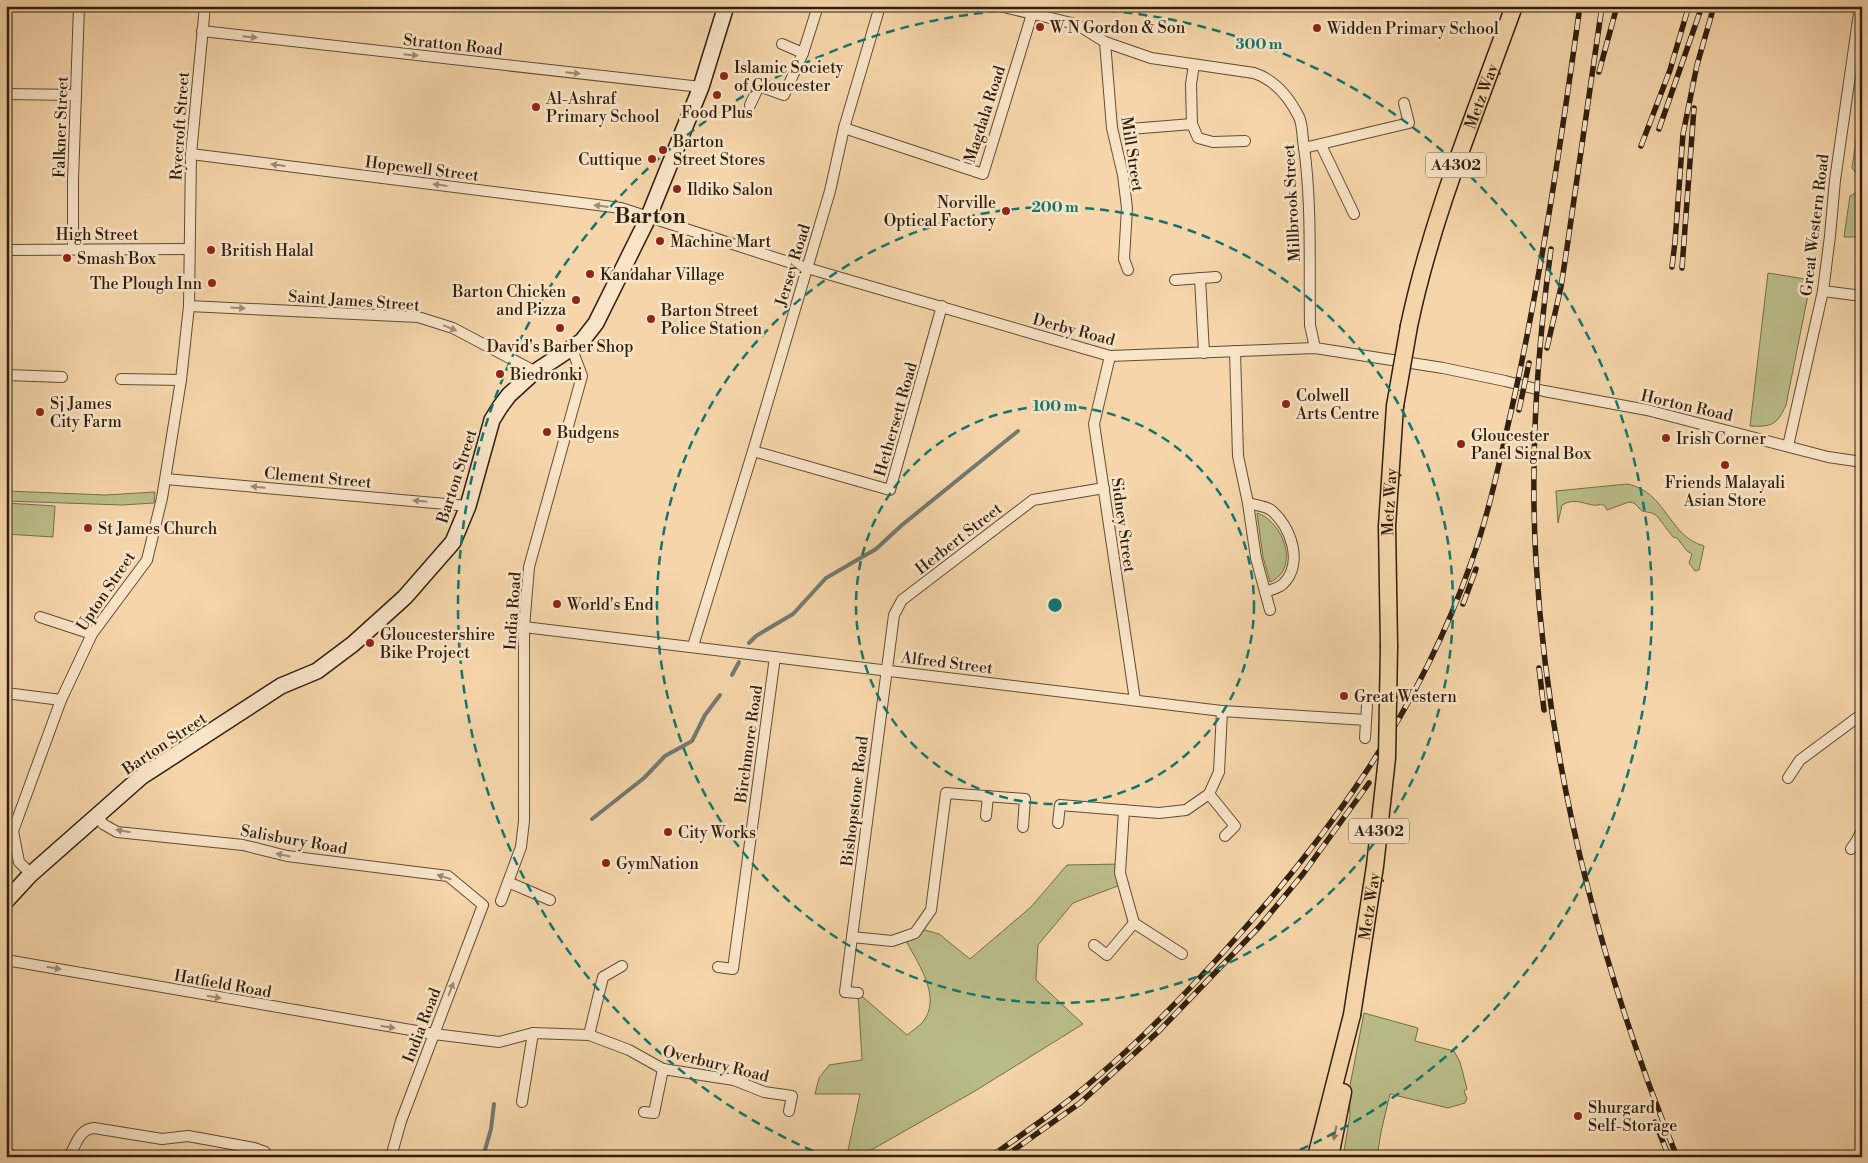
<svg xmlns="http://www.w3.org/2000/svg" width="1868" height="1163" font-family="'Libre Bodoni',serif">
  <rect width="100%" height="100%" fill="#f5d5a9"/>
  <filter id="stains"><feTurbulence type="fractalNoise" baseFrequency=".004" numOctaves="4"/><feColorMatrix values="0 0 0 0 .2 0 0 0 0 .09 0 0 0 0 .02 0 0 0 .5 -.17"/></filter>
  <radialGradient id="worn" r=".72"><stop offset=".6" stop-color="#630" stop-opacity="0"/><stop offset="1" stop-color="#630" stop-opacity=".3"/></radialGradient>
  <g fill="#babd89" stroke="#756e4c">
    <polygon points="1862,99 1862,173 1856,173 1852,168"/>
    <polygon points="1862,189 1862,237 1844,237 1850,196"/>
    <path d="M1768,273L1811,280L1786,405C1777,425 1772,427 1750,426Z"/>
    <path d="M1627,484C1666,491 1668,536 1704,546L1699,570L1695,571L1689,563L1692,554L1687,551L1677,538L1673,537L1657,516L1652,513L1642,511L1634,503L1629,502L1607,510L1605,506C1600,503 1598,506 1593,505C1581,503 1574,498 1562,505L1558,523L1556,491Z"/>
    <polygon points="6,491 106,495 155,492 154,503 122,505 6,501"/>
    <polygon points="6,503 55,506 53,537 6,534"/>
    <path d="M1257,513C1283,521 1301,569 1270,582L1263,557Z"/>
    <path d="M1121,864L1123,884L1073,903L1038,945L1036,980L1083,1024L975,1091L873,1149L847,1155L860,1094H815L819,1078L829,1065L862,1060L858,993L907,1035C912,1031 918,1027 922,1023C944,997 916,961 904,937L918,928L939,934L970,959L1031,907L1067,865Z"/>
    <polygon points="1364,1013 1418,1028 1415,1041 1454,1051 1460,1062 1467,1089 1464,1091 1467,1099 1465,1103 1448,1108 1390,1094 1381,1132 1377,1157 1343,1157 1350,1115 1349,1091"/>
  </g>
  <g fill="none" stroke-linecap="round" stroke-linejoin="round">
    <g stroke="#737a71" stroke-width="4">
      <polyline points="749,643 756,636 793,614 826,578 876,549 902,525 1018,431"/>
      <polyline points="732,675 739,662"/>
      <polyline points="592,819 644,778 665,756 692,741 705,715 720,695"/>
      <polyline points="483,1157 491,1129 494,1104"/>
    </g>
    <g stroke="#614c36" stroke-width="12">
      <g id="minor">
        <path d="M999,6L1076,24L1105,42L1151,58L1254,73C1275,80 1289,97 1299,117C1303,125 1302,138 1304,147C1312,205 1309,266 1310,325L1315,348"/>
        <polyline points="202,31 701,87"/>
        <polyline points="1105,42 1112,128 1123,175 1127,208 1124,259 1128,270"/>
        <polyline points="782,44 803,53"/>
        <polyline points="6,94 76,95"/>
        <polyline points="750,105 759,86 784,95 803,53 818,6"/>
        <polyline points="1192,124 1191,84 1194,65"/>
        <polyline points="844,128 983,174 1032,14"/>
        <polyline points="1130,129 1192,124 1198,138 1213,142 1245,141"/>
        <polyline points="1321,145 1354,214"/>
        <polyline points="1304,148 1409,123 1404,103"/>
        <polyline points="191,154 621,208 807,268 1110,356 1315,348 1443,368 1505,381 1544,391 1647,410 1828,457 1862,462"/>
        <polyline points="73,249 73,180 79,6"/>
        <polyline points="6,250 189,249"/>
        <polyline points="1200,278 1204,353"/>
        <polyline points="1175,280 1216,277"/>
        <polyline points="1823,291 1862,296"/>
        <polyline points="189,306 418,317 453,328 536,372"/>
        <polyline points="1235,351 1238,456 1248,503 1256,558 1270,610"/>
        <polyline points="1110,356 1094,424 1135,700"/>
        <polyline points="6,375 62,377"/>
        <polyline points="121,379 181,380"/>
        <polyline points="1788,446 1823,291 1830,236 1835,180 1860,6"/>
        <polyline points="753,451 890,490 942,306"/>
        <polyline points="166,479 468,506"/>
        <path d="M1248,503C1255,505 1265,506 1271,510C1291,526 1304,564 1283,584C1279,588 1270,590 1265,592"/>
        <polyline points="40,617 92,634"/>
        <polyline points="524,627 1222,711 1366,720"/>
        <polyline points="693,646 753,451 830,191 844,128 880,6"/>
        <polyline points="6,693 61,700"/>
        <polyline points="1365,738 1367,705"/>
        <polyline points="1788,778 1800,760 1862,714"/>
        <polyline points="1209,794 1235,826 1225,836"/>
        <polyline points="1124,810 1120,873 1134,923 1182,954"/>
        <polyline points="97,815 103,824 117,832 243,845 287,856 448,876 483,905 401,1121 391,1157"/>
        <polyline points="986,816 988,796"/>
        <polyline points="1058,823 1060,805 1159,813 1186,810 1209,794 1219,772 1222,711"/>
        <polyline points="1856,842 1861,832"/>
        <polyline points="1851,849 1856,842 1862,843"/>
        <polyline points="31,874 19,862 13,831 61,700 92,634 147,560 162,498 181,380 189,306 191,154 205,6"/>
        <polyline points="508,882 550,900"/>
        <polyline points="501,901 521,847 524,821 524,627 529,567 582,376 572,349"/>
        <polyline points="852,937 894,615 902,600 1033,500 1104,488"/>
        <polyline points="1094,945 1107,955 1134,923"/>
        <polyline points="6,960 434,1034 499,1042 533,1033 589,1035 629,1050 663,1069 734,1080 764,1092 792,1096 789,1111"/>
        <polyline points="718,967 733,969 775,657"/>
        <polyline points="858,993 845,992 852,937 892,941 915,933 931,910 946,793 1025,799 1023,827"/>
        <polyline points="589,1035 603,977 622,966"/>
        <polyline points="522,1102 533,1033"/>
        <polyline points="644,1112 654,1113 663,1069"/>
        <polyline points="6,1153 16,1157"/>
        <path d="M69,1157C76,1145 79,1129 94,1128L162,1139L188,1136L254,1148L265,1152L268,1157"/>
      </g>
    </g>
    <g stroke="#301f0f" stroke-width="18">
      <polyline id="secondary" points="6,901 31,874 141,777 281,686 317,671 353,644 405,597 453,542 468,506 492,420 500,407 509,395 532,374 582,341 596,323 648,218 701,87 726,6"/>
    </g>
    <g stroke="#301f0f" stroke-width="19">
      <g id="primary">
        <path id="s1" d="M1409,326C1432,216 1476,112 1514,6"/>
        <path id="s2" d="M1389,646L1387,526L1395,406"/>
        <polyline points="1316,1157 1352,1015"/>
        <polyline points="1330,1157 1343,1092"/>
      </g>
    </g>
    <use href="#minor" stroke="#f8e4c7" stroke-width="10"/>
    <use href="#secondary" stroke="#f8e4c7" stroke-width="15"/>
    <use href="#primary" stroke="#f5d5a9" stroke-width="16"/>
    <g stroke="#301f0f" stroke-width="5.5">
      <g id="rail">
        <polyline points="1599,72 1617,6"/>
        <polyline points="1659,129 1702,6"/>
        <polyline points="1641,146 1670,70 1687,12"/>
        <path d="M1551,249C1537,352 1530,458 1536,561C1548,766 1600,967 1677,1157"/>
        <polyline points="1672,267 1675,242 1683,134 1697,65 1714,6"/>
        <polyline points="1682,268 1694,108"/>
        <polyline points="1547,348 1561,287 1568,241 1602,6"/>
        <polyline points="1519,410 1529,363"/>
        <polyline points="1463,604 1476,569"/>
        <polyline points="1539,668 1544,710"/>
        <polyline points="1655,1122 1669,1157"/>
        <path d="M990,1157C1027,1131 1064,1106 1098,1076C1141,1040 1180,999 1218,958C1326,841 1418,714 1471,563C1489,514 1499,463 1511,412C1541,278 1561,142 1580,6"/>
        <polyline points="1004,1157 1080,1103 1159,1031 1259,927 1303,874 1369,783"/>
      </g>
    </g>
    <use href="#rail" stroke="#f8e4c7" stroke-width="4" stroke-dasharray="11" stroke-linecap="butt"/>
    <g stroke="#301f0f" stroke-width="19" stroke-linecap="butt">
      <g id="primary-bridge">
        <polyline points="1395,406 1409,326"/>
        <path id="s3" d="M1352,1015L1375,866L1387,758L1389,646"/>
      </g>
    </g>
    <use href="#primary-bridge" stroke="#f5d5a9" stroke-width="16"/>
  </g>
  <defs><path id="oneway-solid" d="M-6-.8H1V-3.2L6.5 0L1 3.2V.8H-6Z" transform="scale(1.25)"/></defs>
  <g fill="#9e8b74">
    <use href="#oneway-solid" transform="translate(250 37) rotate(6)"/>
    <use href="#oneway-solid" transform="translate(411 55) rotate(6)"/>
    <use href="#oneway-solid" transform="translate(573 73) rotate(6)"/>
    <use href="#oneway-solid" transform="translate(278 165) rotate(-173)"/>
    <use href="#oneway-solid" transform="translate(440 185) rotate(-173)"/>
    <use href="#oneway-solid" transform="translate(601 206) rotate(-173)"/>
    <use href="#oneway-solid" transform="translate(238 308) rotate(3)"/>
    <use href="#oneway-solid" transform="translate(450 328) rotate(22)"/>
    <use href="#oneway-solid" transform="translate(258 487) rotate(-175)"/>
    <use href="#oneway-solid" transform="translate(420 501) rotate(-174)"/>
    <use href="#oneway-solid" transform="translate(123 831) rotate(-170)"/>
    <use href="#oneway-solid" transform="translate(283 855) rotate(-168)"/>
    <use href="#oneway-solid" transform="translate(444 877) rotate(-163)"/>
    <use href="#oneway-solid" transform="translate(54 968) rotate(10)"/>
    <use href="#oneway-solid" transform="translate(451 989) rotate(-69)"/>
    <use href="#oneway-solid" transform="translate(214 997) rotate(10)"/>
    <use href="#oneway-solid" transform="translate(388 1027) rotate(9)"/>
  </g>
  <use fill="#927a5c" href="#oneway-solid" transform="translate(1335 1133) rotate(101)"/>
  <g fill="none" stroke="#0f766e" stroke-width="2.5" stroke-dasharray="9 6">
    <circle cx="1055" cy="605" r="199"/>
    <circle cx="1055" cy="605" r="398"/>
    <path d="M827 1157A597 597 0 1 1 1283 1157"/>
  </g>
  <g fill="#8f2418" stroke="#f8e4c7" stroke-width="2">
    <circle cx="1040" cy="27" r="5"/>
    <circle cx="1317" cy="28" r="5"/>
    <circle cx="724" cy="76" r="5"/>
    <circle cx="717" cy="95" r="5"/>
    <circle cx="536" cy="107" r="5"/>
    <circle cx="663" cy="150" r="5"/>
    <circle cx="652" cy="159" r="5"/>
    <circle cx="677" cy="189" r="5"/>
    <circle cx="1006" cy="211" r="5"/>
    <circle cx="660" cy="241" r="5"/>
    <circle cx="211" cy="250" r="5"/>
    <circle cx="67" cy="258" r="5"/>
    <circle cx="590" cy="274" r="5"/>
    <circle cx="212" cy="283" r="5"/>
    <circle cx="576" cy="300" r="5"/>
    <circle cx="651" cy="319" r="5"/>
    <circle cx="560" cy="328" r="5"/>
    <circle cx="500" cy="374" r="5"/>
    <circle cx="1286" cy="404" r="5"/>
    <circle cx="40" cy="412" r="5"/>
    <circle cx="547" cy="432" r="5"/>
    <circle cx="1666" cy="438" r="5"/>
    <circle cx="1461" cy="444" r="5"/>
    <circle cx="1725" cy="465" r="5"/>
    <circle cx="88" cy="528" r="5"/>
    <circle cx="557" cy="604" r="5"/>
    <circle cx="370" cy="643" r="5"/>
    <circle cx="1344" cy="696" r="5"/>
    <circle cx="668" cy="832" r="5"/>
    <circle cx="606" cy="863" r="5"/>
    <circle cx="1578" cy="1116" r="5"/>
  </g>
  <g text-anchor="middle" stroke-width="5" stroke-linejoin="round" paint-order="stroke">
    <g fill="#f8e4c7" stroke="#6c5a46" stroke-width="1">
      <rect x="1426" y="152.5" width="60" height="25" rx="4"/>
      <rect x="1349" y="818.5" width="60" height="25" rx="4"/>
    </g>
    <g font-size="15" font-weight="bold" fill="#301f0f">
      <text x="1456" y="170">A4302</text>
      <text x="1379" y="836">A4302</text>
    </g>
    <g font-size="16" fill="#301f0f" stroke="#f8e4c7" text-anchor="start">
      <text x="1050" y="33">W N Gordon &amp; Son</text>
      <text x="1327" y="34">Widden Primary School</text>
      <text x="734" y="73">Islamic Society<tspan x="734" dy="18">of Gloucester</tspan></text>
      <text x="546" y="104">Al-Ashraf<tspan x="546" dy="18">Primary School</tspan></text>
      <text x="717" y="118" text-anchor="middle">Food Plus</text>
      <text x="673" y="147">Barton<tspan x="673" dy="18">Street Stores</tspan></text>
      <text x="642" y="165" text-anchor="end">Cuttique</text>
      <text x="687" y="195">Ildiko Salon</text>
      <text x="996" y="208" text-anchor="end">Norville<tspan x="996" dy="18">Optical Factory</tspan></text>
      <text x="670" y="247">Machine Mart</text>
      <text x="221" y="256">British Halal</text>
      <text x="77" y="264">Smash Box</text>
      <text x="600" y="280">Kandahar Village</text>
      <text x="202" y="289" text-anchor="end">The Plough Inn</text>
      <text x="566" y="297" text-anchor="end">Barton Chicken<tspan x="566" dy="18">and Pizza</tspan></text>
      <text x="661" y="316">Barton Street<tspan x="661" dy="18">Police Station</tspan></text>
      <text x="560" y="352" text-anchor="middle">David's Barber Shop</text>
      <text x="510" y="380">Biedronki</text>
      <text x="1296" y="401">Colwell<tspan x="1296" dy="18">Arts Centre</tspan></text>
      <text x="50" y="409">Sj James<tspan x="50" dy="18">City Farm</tspan></text>
      <text x="557" y="438">Budgens</text>
      <text x="1471" y="441">Gloucester<tspan x="1471" dy="18">Panel Signal Box</tspan></text>
      <text x="1676" y="444">Irish Corner</text>
      <text x="1725" y="488" text-anchor="middle">Friends Malayali<tspan x="1725" dy="18">Asian Store</tspan></text>
      <text x="98" y="534">St James Church</text>
      <text x="567" y="610">World's End</text>
      <text x="380" y="640">Gloucestershire<tspan x="380" dy="18">Bike Project</tspan></text>
      <text x="1354" y="702">Great Western</text>
      <text x="678" y="838">City Works</text>
      <text x="616" y="869">GymNation</text>
      <text x="1588" y="1113">Shurgard<tspan x="1588" dy="18">Self-Storage</tspan></text>
    </g>
    <g font-size="16" fill="#301f0f" stroke="#f8e4c7">
      <text transform="translate(453 44) rotate(6)" y="6">Stratton Road</text>
      <text dy="6" stroke="none"><textPath href="#s1" startOffset="241">Metz Way</textPath></text>
      <text transform="translate(984 114) rotate(-72)" y="6">Magdala Road</text>
      <text transform="translate(179 126) rotate(-86)" y="6">Ryecroft Street</text>
      <text transform="translate(60 127) rotate(-88)" y="6">Falkner Street</text>
      <text transform="translate(1133 154) rotate(81)" y="6">Mill Street</text>
      <text transform="translate(422 168) rotate(7)" y="6">Hopewell Street</text>
      <text transform="translate(1291 203) rotate(-93)" y="6">Millbrook Street</text>
      <text transform="translate(1814 225) rotate(-83)" y="6">Great Western Road</text>
      <text x="97" y="240">High Street</text>
      <text transform="translate(792 265) rotate(-73)" y="6">Jersey Road</text>
      <text transform="translate(354 300) rotate(4)" y="6">Saint James Street</text>
      <text transform="translate(1074 329) rotate(15)" y="6">Derby Road</text>
      <text transform="translate(1687 405) rotate(13)" y="6">Horton Road</text>
      <text transform="translate(895 419) rotate(-74)" y="6">Hethersett Road</text>
      <text transform="translate(456 476) rotate(-72)" y="6">Barton Street</text>
      <text transform="translate(318 477) rotate(5)" y="6">Clement Street</text>
      <text dy="6" stroke="none"><textPath href="#s2" startOffset="144">Metz Way</textPath></text>
      <text transform="translate(1124 525) rotate(82)" y="6">Sidney Street</text>
      <text transform="translate(958 538) rotate(-38)" y="6">Herbert Street</text>
      <text transform="translate(105 591) rotate(-56)" y="6">Upton Street</text>
      <text transform="translate(512 611) rotate(-86)" y="6">India Road</text>
      <text transform="translate(947 662) rotate(7)" y="6">Alfred Street</text>
      <text transform="translate(164 743) rotate(-34)" y="6">Barton Street</text>
      <text transform="translate(748 744) rotate(-82)" y="6">Birchmore Road</text>
      <text transform="translate(854 801) rotate(-83)" y="6">Bishopstone Road</text>
      <text transform="translate(294 839) rotate(10)" y="6">Salisbury Road</text>
      <text dy="6" stroke="none"><textPath href="#s3" startOffset="110">Metz Way</textPath></text>
      <text transform="translate(223 983) rotate(10)" y="6">Hatfield Road</text>
      <text transform="translate(421 1025) rotate(-69)" y="6">India Road</text>
      <text transform="translate(716 1063) rotate(14)" y="6">Overbury Road</text>
    </g>
    <g font-size="21" font-weight="bold" fill="#301f0f" stroke="#f8e4c7">
      <text x="650" y="223">Barton</text>
    </g>
  </g>
  <circle cx="1055" cy="605" r="8" fill="#0f766e" stroke="#f8e4c7" stroke-width="2.5"/>
  <g font-size="15" text-anchor="middle" font-weight="bold" fill="#0f766e" stroke="#f8e4c7" stroke-width="5" stroke-linejoin="round" paint-order="stroke">
    <text x="1259" y="49">300 m</text>
    <text x="1055" y="212">200 m</text>
    <text x="1055" y="411">100 m</text>
  </g>
  <rect width="1868" height="1163" fill="none" stroke="#f5d5a9" stroke-width="25"/>
  <rect x="8" y="8" width="1853" height="1148" fill="none" stroke="#301f0f" stroke-width="2.5"/>
  <rect x="12" y="12" width="1843" height="1138" fill="none" stroke="#301f0f"/>
  <rect width="100%" height="100%" filter="url(#stains)"/>
  <rect width="100%" height="100%" fill="url(#worn)"/>
</svg>
